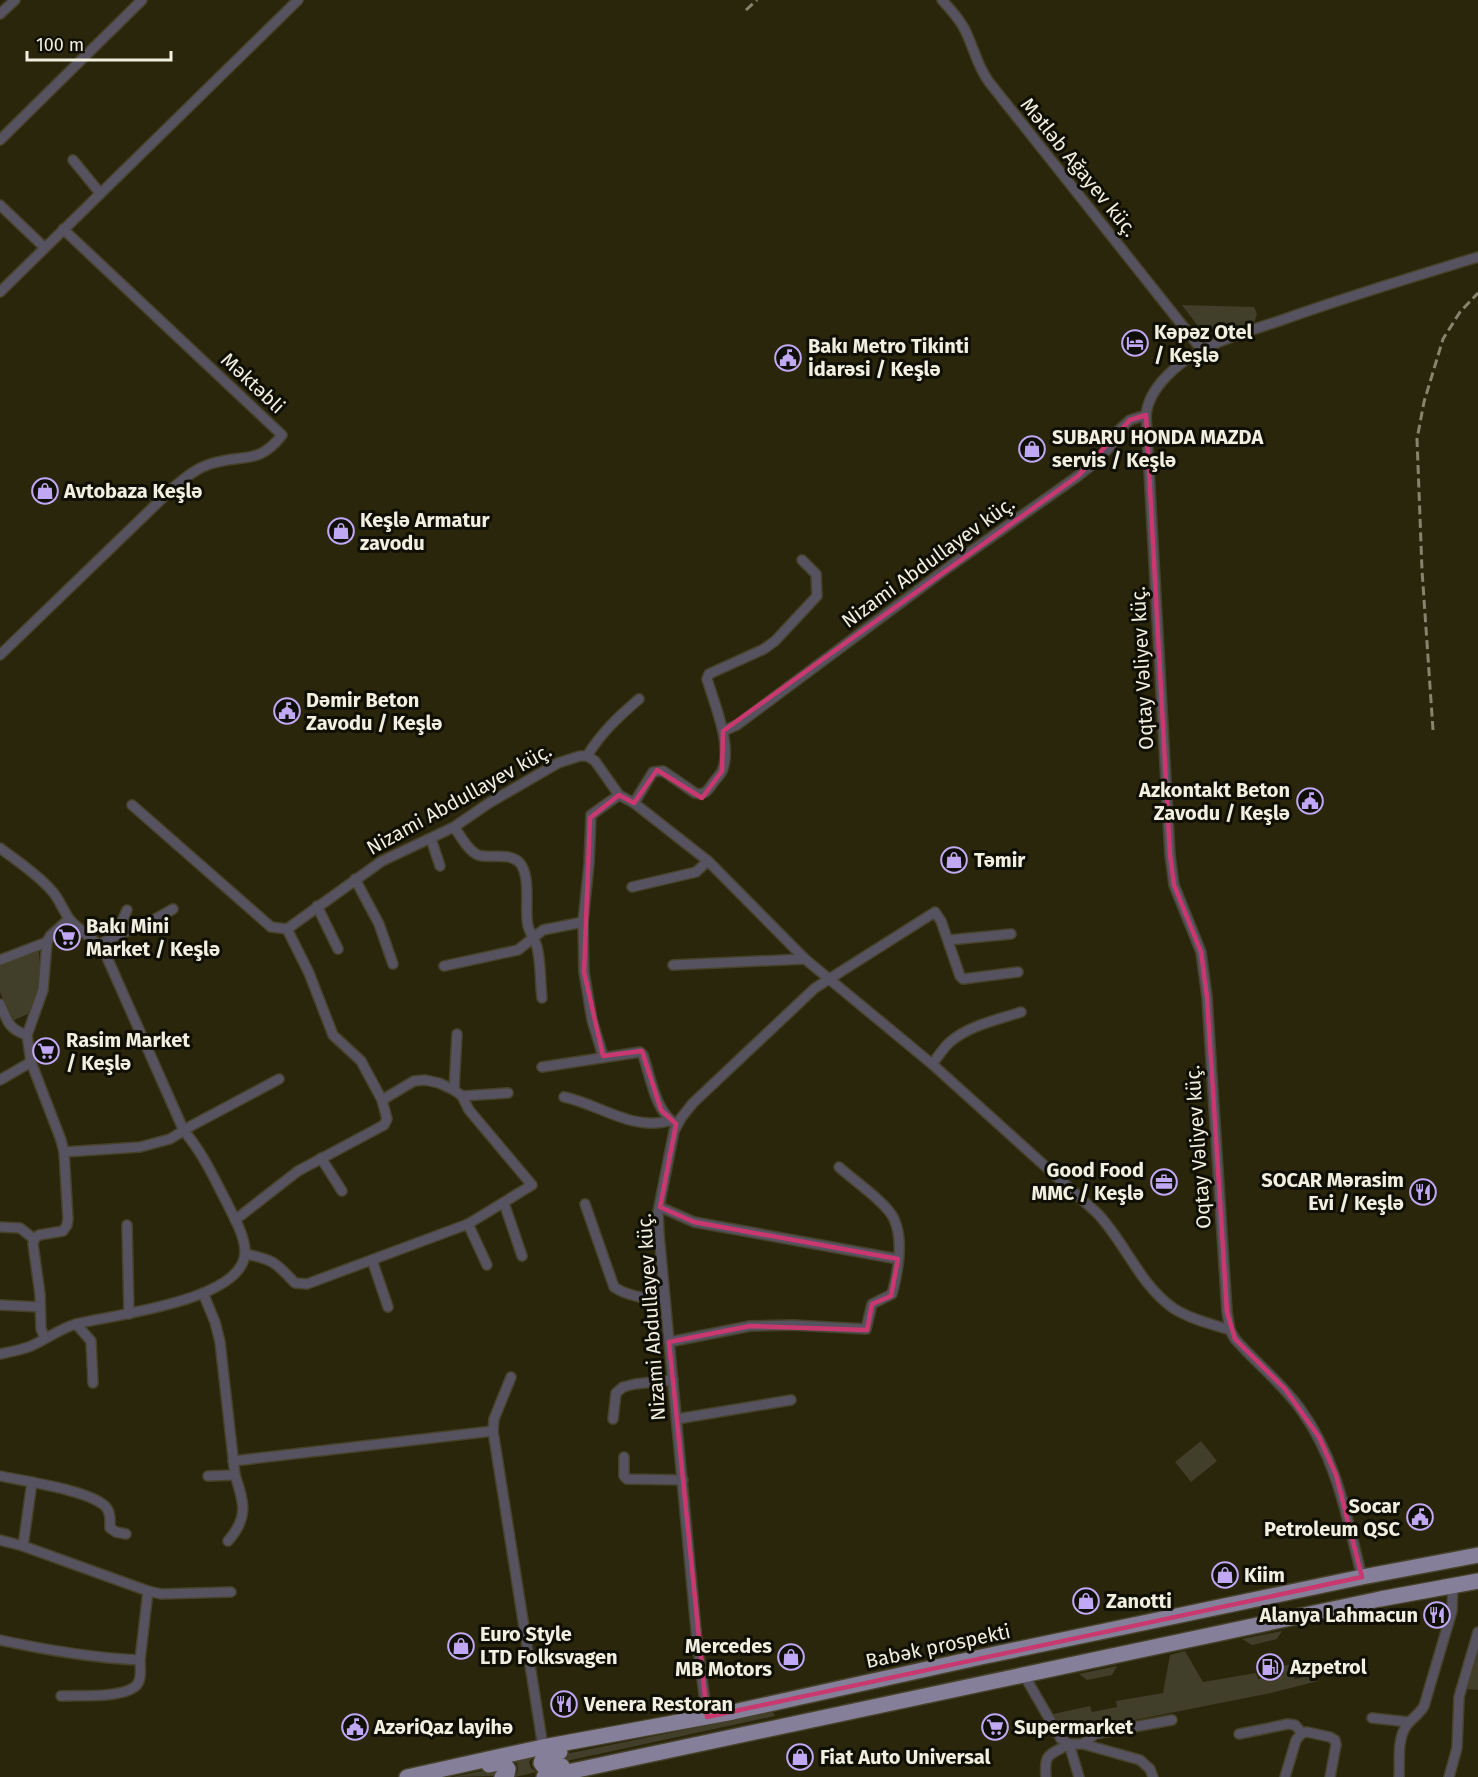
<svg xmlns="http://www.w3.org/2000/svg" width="1478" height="1777" font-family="'Fira Sans',sans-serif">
  <rect width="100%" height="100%" fill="#2a260b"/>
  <g fill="#413e2a">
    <polygon points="1182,305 1254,307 1257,314 1254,323 1204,334"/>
    <polygon points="39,950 40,978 30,1013 12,1021 0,992 0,965"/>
    <polygon points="1201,1441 1217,1461 1191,1482 1175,1462"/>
    <polygon points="1282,1631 1277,1639 1252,1645 1242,1639"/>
    <polygon points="1478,1649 1478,1690 1467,1689"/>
    <polygon points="1185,1651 1203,1682 1256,1673 1258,1679 1283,1675 1282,1666 1292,1664 1295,1679 1314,1674 1318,1681 1271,1693 1069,1733 1061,1730 1053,1714 1090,1706 1092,1712 1117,1707 1116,1701 1163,1693 1170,1655"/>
    <polygon points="1117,1666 1112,1675 1087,1680 1079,1674"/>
    <polygon points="773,1712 775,1716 557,1763 556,1756"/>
    <polygon points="534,1755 529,1762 531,1768 537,1772 515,1777 518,1770 517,1763 511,1760"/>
    <polygon points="491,1769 497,1771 495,1776 452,1777"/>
  </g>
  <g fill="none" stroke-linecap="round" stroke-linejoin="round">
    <g stroke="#464229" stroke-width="12">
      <g id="street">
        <path d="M942,0C951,10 959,18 965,30C974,48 977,66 989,82L1202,350"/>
        <polyline points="0,14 15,0"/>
        <polyline points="0,140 142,0"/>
        <polyline points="73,160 100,193"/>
        <polyline points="0,205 44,247"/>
        <polyline points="0,292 298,0"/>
        <path d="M0,655L174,487C185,478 197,468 210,464C243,453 258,466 282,435L63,229"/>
        <polyline points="723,731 737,725 949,567 1078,476 1098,460 1115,441 1117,432 1130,420 1146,415"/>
        <path d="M587,756C601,733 619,716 639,699"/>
        <path d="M634,803L653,772L663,771L695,793C705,796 708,790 713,783C716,779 720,775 722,771C733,746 714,703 707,679L709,674L764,649L775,641L817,596L816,574L802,560"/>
        <polyline points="132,805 271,927 287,929 309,973 333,1035 361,1061 382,1100 387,1119 384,1125 298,1171 235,1220"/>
        <path d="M454,827C460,835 468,851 478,855C490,859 508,852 519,862C532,876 524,909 528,926C530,933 535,940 537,947C541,963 540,982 542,998"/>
        <polyline points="431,839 440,866"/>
        <path d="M0,848C17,861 36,873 51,890C60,899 63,912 71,921C82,933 95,938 105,953L184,1131C202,1152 213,1176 226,1201C233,1216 245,1235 245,1252C245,1301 111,1315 76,1324C59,1329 47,1339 31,1346C21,1350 10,1352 0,1354"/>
        <polyline points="355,879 379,924 393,964"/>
        <polyline points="632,887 696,872 708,861"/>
        <polyline points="317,906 338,949"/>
        <path d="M287,929L382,861L454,827L489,803L558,763L580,756H587L595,761L619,795L634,803L708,861L805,959L932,1064L1097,1213C1125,1242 1139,1284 1173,1308C1190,1319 1211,1324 1230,1330"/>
        <polyline points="121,933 123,919 127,910"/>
        <polyline points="949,940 1011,934"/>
        <polyline points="100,944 121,933 143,926 173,909"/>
        <polyline points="0,960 47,942"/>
        <polyline points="673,965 805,959"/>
        <polyline points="444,966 518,950 543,930 583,922"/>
        <path d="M0,1004C7,1020 8,1029 27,1035"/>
        <polyline points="603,1056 592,1020 584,972 583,922 589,864 591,815 619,795"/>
        <polyline points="31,1062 61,1140 64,1152 68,1219 67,1225 63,1231 39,1235 34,1239"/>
        <path d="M932,1064C938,1057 943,1048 950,1042C970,1025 997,1020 1021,1012"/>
        <path d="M542,1067L640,1052L643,1055C651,1078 655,1112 677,1125"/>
        <polyline points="0,1080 31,1062 27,1035 43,990 47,942 50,936 69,919"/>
        <polyline points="454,1090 457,1034"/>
        <polyline points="462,1096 508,1093"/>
        <path d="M564,1097C599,1104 631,1131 669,1121"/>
        <polyline points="64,1152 140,1147 170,1139 191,1126 279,1079"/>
        <polyline points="321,1158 342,1191"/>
        <polyline points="504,1203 522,1256"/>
        <path d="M585,1204L614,1287C629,1297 646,1298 665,1300"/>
        <polyline points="660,1207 694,1222 898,1259"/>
        <polyline points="468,1224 487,1265"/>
        <polyline points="127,1225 129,1314"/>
        <polyline points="0,1227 20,1228 34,1239"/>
        <polyline points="34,1239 33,1244 40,1294 41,1329 45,1338"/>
        <path d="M245,1254C273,1259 276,1263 295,1283L307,1284L468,1224L532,1185L469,1110L462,1096L454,1090L439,1083L425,1080L414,1081L382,1100"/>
        <polyline points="372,1260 388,1307"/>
        <path d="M203,1293L215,1322L220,1342L235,1475C244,1503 249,1517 228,1541"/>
        <polyline points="0,1305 40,1307"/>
        <polyline points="76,1324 91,1341 93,1383"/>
        <path d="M669,1342L750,1326L793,1325L866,1329L872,1304L892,1294C898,1272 904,1241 894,1219C887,1203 853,1180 839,1167"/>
        <polyline points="511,1377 494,1419 493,1431 543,1747"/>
        <polyline points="613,1419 616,1393 623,1387 635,1384 673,1380"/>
        <polyline points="677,1419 791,1400"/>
        <polyline points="624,1457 624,1476 627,1479 683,1480"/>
        <polyline points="233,1461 493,1431"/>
        <path d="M0,1476C24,1481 88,1490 105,1506C111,1512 110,1520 110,1528L116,1532L126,1534"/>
        <polyline points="208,1476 235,1475"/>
        <polyline points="0,1540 23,1546 148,1591 161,1594 231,1592"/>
        <polyline points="23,1546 32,1482"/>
        <path d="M1362,1577C1347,1519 1337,1459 1301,1410C1282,1383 1257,1364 1235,1339L1230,1330L1227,1312L1207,997L1201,952L1174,885L1170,855L1146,415C1149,386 1179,362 1204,349C1228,336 1256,329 1282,320C1346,297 1412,277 1478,257"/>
        <path d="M0,1640C46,1650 93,1658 140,1660L148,1591"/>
        <polyline points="1024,1675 1061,1739 1069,1744 1083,1744 1140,1760 1150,1769 1153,1777"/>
        <path d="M61,1696C78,1695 129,1699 138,1683C142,1677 140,1667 140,1660"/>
        <polyline points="707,1717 697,1640 659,1234 658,1212 674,1131 681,1118 693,1103 815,988 935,912 941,921 960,976 963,979 1018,972"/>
        <polyline points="1372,1718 1409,1722"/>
        <polyline points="1239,1734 1288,1724 1295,1725 1302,1733"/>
        <polyline points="1083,1744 1095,1734 1172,1720"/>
        <path d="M1046,1777C1044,1752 1049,1756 1069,1744L1079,1777"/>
        <polyline points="1285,1777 1296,1740 1302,1733 1307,1732 1330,1737 1335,1740 1336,1745 1330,1777"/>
        <path d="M1399,1777C1400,1762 1397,1742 1405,1728C1410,1719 1419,1715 1424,1706L1452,1611L1453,1585"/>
        <polyline points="1449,1777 1457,1748 1459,1697 1478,1632"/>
      </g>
    </g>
    <g stroke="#464229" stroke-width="18">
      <g id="primary">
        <path d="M560,1752C552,1754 543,1754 541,1763L545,1768L562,1766"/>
        <polyline points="489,1765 499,1763 505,1765 508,1769 507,1774 502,1777"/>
        <polyline points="407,1777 543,1747 733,1712 981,1657 1362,1577 1478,1555"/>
        <polyline points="544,1777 1380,1599 1478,1581"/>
      </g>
    </g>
    <use href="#street" stroke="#565260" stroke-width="9"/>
    <use href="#primary" stroke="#867f9a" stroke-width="15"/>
    <g stroke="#87846e" stroke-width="3" stroke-dasharray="9 4.5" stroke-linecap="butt">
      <polyline points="746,10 757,0"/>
      <polyline points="1433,730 1422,570 1417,439 1424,402 1443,339 1460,312 1478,293"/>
    </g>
  </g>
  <path fill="none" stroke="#c9386f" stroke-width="4.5" stroke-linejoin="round" d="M1146,415L1170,855L1174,885L1201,952L1207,997L1227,1312L1235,1339L1285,1389L1319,1437L1336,1475L1362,1577L707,1717L669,1342L750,1326L867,1330L872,1304L891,1296L898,1259L694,1222L660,1207L676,1124L661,1110L642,1051L603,1056L584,972L590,818L619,795L634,803L657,770L702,798L722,771L723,731L1078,476L1130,420Z"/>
  <defs>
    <g id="hotel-ring" transform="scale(1.35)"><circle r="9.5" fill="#100f05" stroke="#c0a8f4" stroke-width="1.5"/><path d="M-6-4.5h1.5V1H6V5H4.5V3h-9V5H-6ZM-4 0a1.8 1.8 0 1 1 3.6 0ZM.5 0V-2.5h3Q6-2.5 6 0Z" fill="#c0a8f4"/></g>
    <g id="civic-ring" transform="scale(1.35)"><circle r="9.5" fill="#100f05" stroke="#c0a8f4" stroke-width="1.5"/><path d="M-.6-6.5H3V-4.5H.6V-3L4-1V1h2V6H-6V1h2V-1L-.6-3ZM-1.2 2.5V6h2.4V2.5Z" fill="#c0a8f4"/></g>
    <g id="shop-ring" transform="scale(1.35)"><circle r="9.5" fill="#100f05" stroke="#c0a8f4" stroke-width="1.5"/><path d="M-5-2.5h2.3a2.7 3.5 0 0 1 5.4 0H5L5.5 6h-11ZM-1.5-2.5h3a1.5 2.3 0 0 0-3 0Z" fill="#c0a8f4"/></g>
    <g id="supermarket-ring" transform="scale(1.35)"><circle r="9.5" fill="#100f05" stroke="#c0a8f4" stroke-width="1.5"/><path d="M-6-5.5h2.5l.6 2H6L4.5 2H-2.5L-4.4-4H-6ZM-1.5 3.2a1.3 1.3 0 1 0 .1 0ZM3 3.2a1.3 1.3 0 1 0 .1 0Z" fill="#c0a8f4"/></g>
    <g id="office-ring" transform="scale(1.35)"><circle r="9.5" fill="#100f05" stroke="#c0a8f4" stroke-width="1.5"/><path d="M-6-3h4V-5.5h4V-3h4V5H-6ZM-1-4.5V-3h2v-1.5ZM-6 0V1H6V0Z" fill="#c0a8f4"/></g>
    <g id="restaurant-ring" transform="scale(1.35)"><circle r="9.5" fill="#100f05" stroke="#c0a8f4" stroke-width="1.5"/><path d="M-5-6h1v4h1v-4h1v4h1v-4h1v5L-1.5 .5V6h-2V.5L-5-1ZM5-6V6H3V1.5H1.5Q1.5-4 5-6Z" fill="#c0a8f4"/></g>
    <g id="fuel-ring" transform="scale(1.35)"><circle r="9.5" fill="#100f05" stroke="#c0a8f4" stroke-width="1.5"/><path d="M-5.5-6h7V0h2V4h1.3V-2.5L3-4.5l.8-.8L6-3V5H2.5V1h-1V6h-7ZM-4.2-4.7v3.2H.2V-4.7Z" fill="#c0a8f4"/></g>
  </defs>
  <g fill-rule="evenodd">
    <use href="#hotel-ring" x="1135" y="343"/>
    <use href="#civic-ring" x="788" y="358"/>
    <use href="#shop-ring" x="1032" y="449"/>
    <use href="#shop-ring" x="45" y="491"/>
    <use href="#shop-ring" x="341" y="531"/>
    <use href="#civic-ring" x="287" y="711"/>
    <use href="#civic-ring" x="1310" y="801"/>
    <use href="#shop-ring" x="954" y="860"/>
    <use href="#supermarket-ring" x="67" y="937"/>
    <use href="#supermarket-ring" x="46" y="1051"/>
    <use href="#office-ring" x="1164" y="1182"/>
    <use href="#restaurant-ring" x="1423" y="1192"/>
    <use href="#civic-ring" x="1420" y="1517"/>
    <use href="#shop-ring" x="1225" y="1575"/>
    <use href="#shop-ring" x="1086" y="1601"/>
    <use href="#restaurant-ring" x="1437" y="1615"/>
    <use href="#shop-ring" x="461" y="1646"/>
    <use href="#shop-ring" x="791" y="1657"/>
    <use href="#fuel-ring" x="1270" y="1667"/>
    <use href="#restaurant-ring" x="564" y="1704"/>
    <use href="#civic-ring" x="355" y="1727"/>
    <use href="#supermarket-ring" x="995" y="1727"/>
    <use href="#shop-ring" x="800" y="1757"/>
  </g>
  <g text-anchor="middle" stroke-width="6" stroke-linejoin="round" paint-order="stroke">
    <g font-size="20" fill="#f1efdf" stroke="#100f05">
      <text transform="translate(1079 167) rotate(51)" y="7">Mətləb Ağayev küç.</text>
      <text transform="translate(253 383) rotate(43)" y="7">Məktəbli</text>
      <text transform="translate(928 562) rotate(-36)" y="7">Nizami Abdullayev küç.</text>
      <text transform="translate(1142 668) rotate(-93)" y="7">Oqtay Vəliyev küç.</text>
      <text transform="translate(459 799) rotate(-29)" y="7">Nizami Abdullayev küç.</text>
      <text transform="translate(1198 1147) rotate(-94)" y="7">Oqtay Vəliyev küç.</text>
      <text transform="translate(651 1317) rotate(-94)" y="7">Nizami Abdullayev küç.</text>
      <text transform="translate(938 1646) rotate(-12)" y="7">Babək prospekti</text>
    </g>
    <g font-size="20" font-weight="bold" fill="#f1efdf" stroke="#100f05" text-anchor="start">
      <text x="1154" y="339">Kəpəz Otel<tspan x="1154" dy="23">/ Keşlə</tspan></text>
      <text x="808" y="353">Bakı Metro Tikinti<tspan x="808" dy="23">İdarəsi / Keşlə</tspan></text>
      <text x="1052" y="444">SUBARU HONDA MAZDA<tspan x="1052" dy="23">servis / Keşlə</tspan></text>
      <text x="64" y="498">Avtobaza Keşlə</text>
      <text x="360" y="527">Keşlə Armatur<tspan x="360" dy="23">zavodu</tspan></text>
      <text x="306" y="707">Dəmir Beton<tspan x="306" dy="23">Zavodu / Keşlə</tspan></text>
      <text x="1290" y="797" text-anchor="end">Azkontakt Beton<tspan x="1290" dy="23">Zavodu / Keşlə</tspan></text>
      <text x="974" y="867">Təmir</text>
      <text x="86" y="933">Bakı Mini<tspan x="86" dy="23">Market / Keşlə</tspan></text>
      <text x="66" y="1047">Rasim Market<tspan x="66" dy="23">/ Keşlə</tspan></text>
      <text x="1144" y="1177" text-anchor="end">Good Food<tspan x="1144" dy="23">MMC / Keşlə</tspan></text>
      <text x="1404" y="1187" text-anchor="end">SOCAR Mərasim<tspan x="1404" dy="23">Evi / Keşlə</tspan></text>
      <text x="1400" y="1513" text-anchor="end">Socar<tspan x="1400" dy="23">Petroleum QSC</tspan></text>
      <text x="1244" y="1582">Kiim</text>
      <text x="1106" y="1608">Zanotti</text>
      <text x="1418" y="1622" text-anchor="end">Alanya Lahmacun</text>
      <text x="480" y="1641">Euro Style<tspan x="480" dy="23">LTD Folksvagen</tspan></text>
      <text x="772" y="1653" text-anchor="end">Mercedes<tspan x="772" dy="23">MB Motors</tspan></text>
      <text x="1290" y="1674">Azpetrol</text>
      <text x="584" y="1711">Venera Restoran</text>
      <text x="374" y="1734">AzəriQaz layihə</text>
      <text x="1014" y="1734">Supermarket</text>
      <text x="820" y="1764">Fiat Auto Universal</text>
    </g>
  </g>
  <path d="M27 51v9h144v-9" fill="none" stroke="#f1efdf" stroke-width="3"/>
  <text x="36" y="51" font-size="18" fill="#f1efdf" stroke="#100f05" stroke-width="4.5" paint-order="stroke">100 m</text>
</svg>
